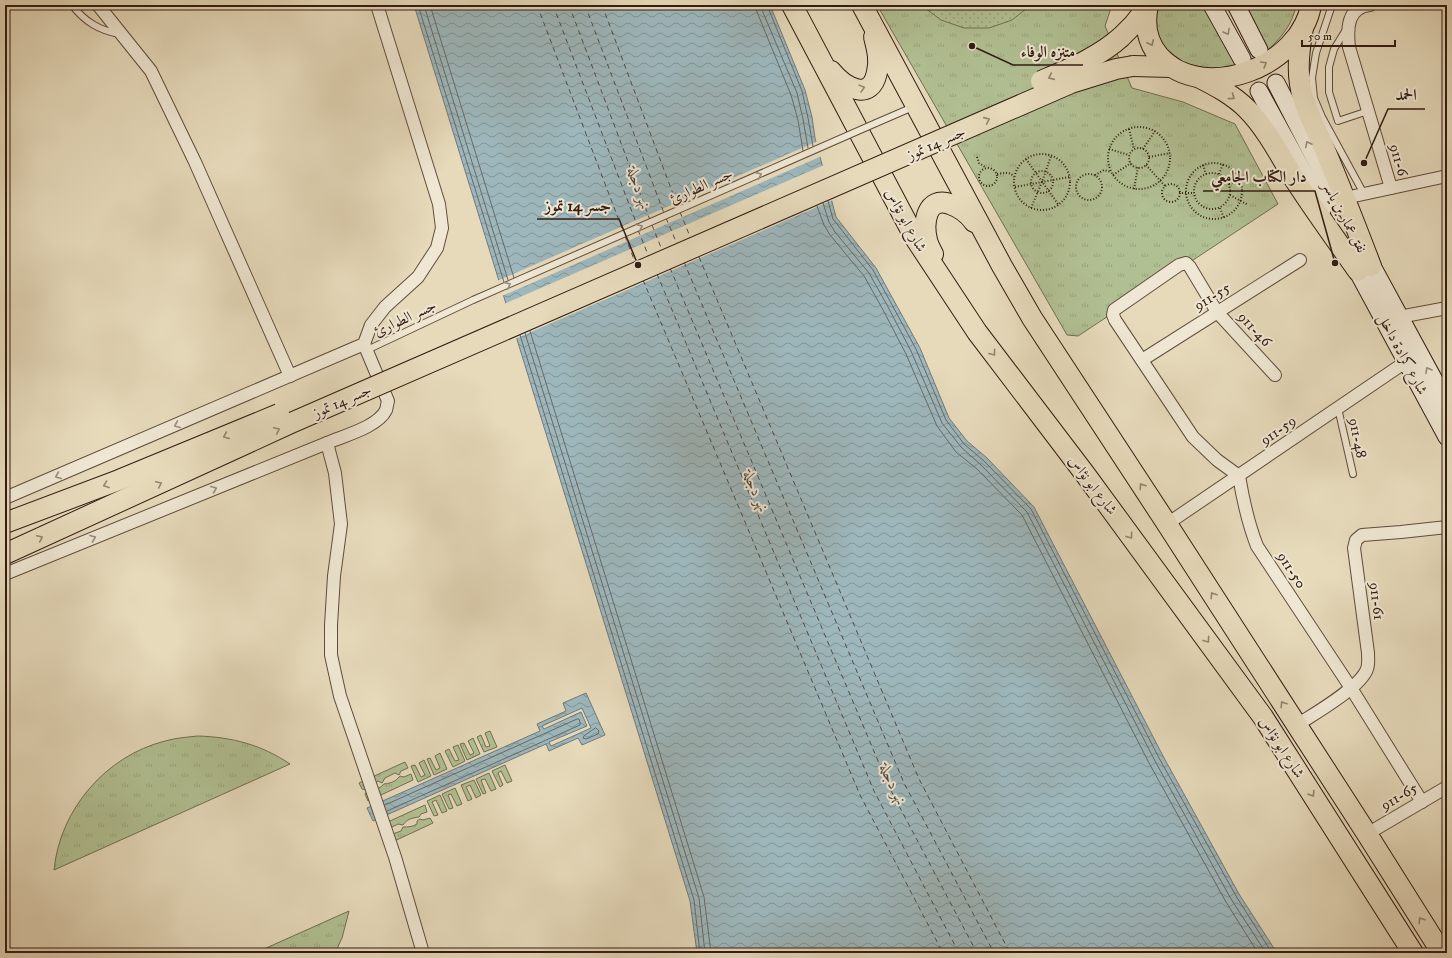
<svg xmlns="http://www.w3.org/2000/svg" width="1452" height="958" font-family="'IM FELL DW Pica',Amiri,serif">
  <defs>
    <pattern id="grass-tufts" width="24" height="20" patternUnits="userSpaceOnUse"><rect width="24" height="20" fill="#b1c093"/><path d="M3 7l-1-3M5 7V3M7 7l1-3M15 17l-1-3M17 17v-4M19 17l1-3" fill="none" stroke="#99a47e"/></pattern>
    <pattern id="garden-dots" width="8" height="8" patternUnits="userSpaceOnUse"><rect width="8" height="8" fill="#b1c093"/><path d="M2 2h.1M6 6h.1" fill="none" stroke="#99a47e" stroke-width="1.8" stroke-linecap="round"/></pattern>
    <pattern id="water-waves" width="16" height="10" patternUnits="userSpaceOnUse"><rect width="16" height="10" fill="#9db7bc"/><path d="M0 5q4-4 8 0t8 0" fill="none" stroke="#819497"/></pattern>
  </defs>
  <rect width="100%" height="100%" fill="#e6dabb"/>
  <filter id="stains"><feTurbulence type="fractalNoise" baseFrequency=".005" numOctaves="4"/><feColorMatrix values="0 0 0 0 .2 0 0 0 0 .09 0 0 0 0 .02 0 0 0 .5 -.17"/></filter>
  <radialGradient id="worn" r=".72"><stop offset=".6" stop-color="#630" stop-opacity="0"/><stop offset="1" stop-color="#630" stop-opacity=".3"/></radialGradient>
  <g fill="url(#grass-tufts)" stroke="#726e52">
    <polygon points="877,5 1112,5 1105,26 1132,88 1183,102 1235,124 1278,204 1078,336 1067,335"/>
    <polygon points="1157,5 1208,5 1241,64 1235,66 1209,69 1184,63 1164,47 1160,40 1155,24"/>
    <path d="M1242,5H1296C1293,24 1281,38 1267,51Z"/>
    <polygon points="490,731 497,747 484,752 477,737 481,735 486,747 490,746 485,733"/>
    <path d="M198,736C232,737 262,745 290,764L54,870C60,809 106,756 165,741C176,738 187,737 198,736Z"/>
    <polygon points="473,738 480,754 467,760 460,744 464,743 470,755 474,753 468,741"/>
    <polygon points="458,745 465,761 453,767 445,751 449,749 455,761 459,760 453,747"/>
    <polygon points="440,753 447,769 434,775 427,759 430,758 436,770 440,768 435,756"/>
    <polygon points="424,760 431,776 418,782 411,766 415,765 421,777 425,775 419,763"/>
    <polygon points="405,762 408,768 401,771 399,775 395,773 385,778 382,783 378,781 366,790 362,789 359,783"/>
    <polygon points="505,765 512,781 507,783 501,771 498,773 503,785 500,787 492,771"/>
    <polygon points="489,773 496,789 491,791 485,779 481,780 486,793 483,794 476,779"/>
    <path d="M411,774L413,780L368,801L365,794L367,791C375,790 379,789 384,784C391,783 395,782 400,776L404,777Z"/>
    <polygon points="474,780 481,795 476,798 470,785 466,787 472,799 468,801 461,785"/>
    <polygon points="455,788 462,804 457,806 451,794 448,795 453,808 449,809 442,794"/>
    <polygon points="440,795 447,811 442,813 436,800 432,802 438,815 434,816 427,801"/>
    <path d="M425,805L427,812L421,814L419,817C412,818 407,819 403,825L398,824L388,829L379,826Z"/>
    <path d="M430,818L433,823L388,844L390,835L401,831L403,827C408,827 412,827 417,824V821L420,819L423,820Z"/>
    <polygon points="349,911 342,938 335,953 255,953"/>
  </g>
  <polygon fill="url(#garden-dots)" stroke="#726e52" points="921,5 1031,5 1012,20 989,28 964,28 941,20"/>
  <g fill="url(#water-waves)" stroke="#737978" fill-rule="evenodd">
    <polygon points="414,5 770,5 805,90 812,117 815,138 836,217 876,268 920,348 949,418 967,441 987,458 1034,507 1163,756 1239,894 1277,953 697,953 690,901"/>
    <path d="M586,693L605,735L582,745L578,738L549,751L546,744L373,821L367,808L540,731L537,724L566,711L563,703ZM582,708L591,728L551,746L549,742L587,726L581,712L544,729L542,726Z"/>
  </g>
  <g fill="#e6dabb">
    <polygon points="818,141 822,156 502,296 497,281"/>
    <polygon points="824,165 833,200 515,339 504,304"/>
  </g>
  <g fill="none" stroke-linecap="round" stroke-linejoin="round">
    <g stroke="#686a67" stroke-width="1">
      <polyline points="418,5 504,282"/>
      <polyline points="424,5 508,280"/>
      <polyline points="430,5 514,278"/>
      <polyline points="756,5 757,12 791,95 798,120 803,151"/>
      <polyline points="762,5 762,10 797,93 803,119 808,148"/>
      <polyline points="767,5 802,91 808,118 813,146"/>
      <polyline points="828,201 833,219 873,270 891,303 916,349 946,420 964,444 984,461 1031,509 1159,758 1236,896 1272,953"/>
      <polyline points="823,203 829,222 835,232 869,273 887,305 911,351 942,423 961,447 981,465 1027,512 1155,761 1231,899 1266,953"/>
      <polyline points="817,206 824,225 830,235 864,276 882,308 906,354 937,426 956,452 977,469 1022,515 1149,763 1226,902 1258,953"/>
      <polyline points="530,331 704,897 711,953"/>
      <polyline points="525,333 699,898 705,953"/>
      <polyline points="520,335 694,900 700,953"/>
      <polygon points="596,728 599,731 598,734 586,739 583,738 584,736"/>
      <polyline points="385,805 577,719 579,719 580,722 580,725 387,811"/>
    </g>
    <g stroke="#534a45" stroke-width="1" stroke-dasharray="5 4" stroke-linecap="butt">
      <polyline points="537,5 623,231"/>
      <polyline points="553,5 637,225"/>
      <polyline points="569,5 650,220"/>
      <polyline points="585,5 664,213"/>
      <polyline points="602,5 678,207"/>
      <polyline points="680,212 691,239"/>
      <polyline points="666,218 677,244"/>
      <polyline points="652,225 662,250"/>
      <polyline points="638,230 649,257"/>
      <polyline points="625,236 635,262"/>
      <polyline points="699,257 919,779 1010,953"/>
      <polyline points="684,262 904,783 994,953"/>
      <polyline points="670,268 889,787 977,953"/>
      <polyline points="657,274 874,791 959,953"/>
      <polyline points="643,280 860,795 943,953"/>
    </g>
    <g stroke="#604c3c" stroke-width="8">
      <g id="lane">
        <path d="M72,5C85,22 99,30 119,34"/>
        <polyline points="1332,5 1316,53 1312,78 1314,98 1322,117 1364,194"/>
        <polyline points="1347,28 1334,49 1329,67 1329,92 1338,121 1368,111"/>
        <polyline points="876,123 913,107"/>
        <polyline points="367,350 473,300"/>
        <polyline points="1338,408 1353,474"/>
      </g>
    </g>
    <g stroke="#604c3c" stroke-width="14">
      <g id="street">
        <polyline points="98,5 151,71 195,162 290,376"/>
        <path d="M1370,5C1347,7 1347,29 1349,47L1391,188"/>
        <polyline points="1345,198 1447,176"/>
        <polyline points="1399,317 1447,308"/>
        <polyline points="1142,360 1300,260"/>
        <path d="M1275,375L1217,312L1190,267L1186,263L1179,265L1114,310L1113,315L1115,320L1193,437L1217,460L1239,476C1243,500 1248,523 1257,546L1351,688L1422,802"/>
        <polyline points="327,443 335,473 341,524 334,576 331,625 331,655 340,696 395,857 423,953"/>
        <polyline points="5,498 364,344 371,325 385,307 418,277 437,248 442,228 439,204 377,5"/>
        <polyline points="1167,524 1407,361"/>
        <path d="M5,574L327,443C343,436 378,427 386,410C387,407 387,404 388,401L364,344"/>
        <path d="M1297,725C1314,714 1361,687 1367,669C1369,664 1368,658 1368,653L1354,548L1356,540L1362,535L1401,532L1447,527"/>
        <polyline points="1367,834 1447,787"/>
      </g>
    </g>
    <g stroke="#331c12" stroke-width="19">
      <g id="secondary">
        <polyline points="1212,5 1242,59"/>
        <polyline points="1236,5 1259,50"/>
        <polyline points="1276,83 1340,207"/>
        <polyline points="1259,91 1323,208"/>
        <polyline points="1366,255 1447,404"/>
        <polyline points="1351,259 1447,437"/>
      </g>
    </g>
    <g stroke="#331c12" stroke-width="22">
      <g id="primary">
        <polyline points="792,5 915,238 977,332 1085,474 1263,717 1413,953"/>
        <polyline points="862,5 1002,266 1032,318 1167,524 1367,834 1442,953"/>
        <path d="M1148,5C1144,23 1147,42 1159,56C1203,105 1301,66 1311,5"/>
        <path d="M1303,27C1300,46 1297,65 1300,84C1303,106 1317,130 1325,150C1341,188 1356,227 1371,266"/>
        <polyline points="1121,37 1134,24 1148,6"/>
        <polyline points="1133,66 1171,67"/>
        <path d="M831,71C844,87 871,103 877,72C880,60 877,49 874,37"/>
        <path d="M1198,77C1216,86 1233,95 1247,109C1266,128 1281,157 1295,180C1315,211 1337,241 1358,271"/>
        <path d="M933,254C931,250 928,245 927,240C923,223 926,196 950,204C961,208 968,213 974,222"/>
      </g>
    </g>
    <g stroke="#331c12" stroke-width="2" stroke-dasharray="1 2" stroke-linecap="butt">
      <circle cx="1139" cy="158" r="31"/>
      <polyline points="1129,129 1134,149"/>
      <circle cx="1139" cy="158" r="10"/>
      <polyline points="1109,149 1129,155"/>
      <polyline points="1143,149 1155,131"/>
      <circle cx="1042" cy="182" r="28"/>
      <polyline points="977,157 979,163 985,167"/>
      <polyline points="1149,157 1170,153"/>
      <polyline points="1026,159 1058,204"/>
      <circle cx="1214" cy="191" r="28"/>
      <polyline points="1146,165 1165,186"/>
      <polyline points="1203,165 1206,174"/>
      <circle cx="988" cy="177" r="9"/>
      <circle cx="1042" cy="182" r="11"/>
      <circle cx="1212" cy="191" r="18"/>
      <path d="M997,174C1004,173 1010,171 1014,177"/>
      <polyline points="1219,174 1223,164"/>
      <circle cx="1089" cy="187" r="13"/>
      <polyline points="1095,175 1104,170 1111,172"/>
      <polyline points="1113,175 1131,163"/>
      <polyline points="1229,184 1240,180"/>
      <circle cx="1171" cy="193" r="9"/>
      <polyline points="1015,187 1069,177"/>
      <polyline points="1134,189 1138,167"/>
      <polyline points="1179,193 1194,193"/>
      <polyline points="1230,195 1248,205"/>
      <polyline points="1031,208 1042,182 1051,156"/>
      <polyline points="1220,208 1224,218"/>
    </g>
    <use href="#lane" stroke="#efe7d3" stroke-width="6"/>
    <use href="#street" stroke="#efe7d3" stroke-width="12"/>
    <use href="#secondary" stroke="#efe7d3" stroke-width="17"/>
    <use href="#primary" stroke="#e6dabb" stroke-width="20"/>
    <g stroke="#604c3c" stroke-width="8" stroke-linecap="butt">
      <polyline id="lane-bridge" points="473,300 876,123"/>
    </g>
    <g stroke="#331c12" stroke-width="22" stroke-linecap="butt">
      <g id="primary-bridge">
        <path d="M1041,81C1069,69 1099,57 1121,37"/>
        <polyline points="5,523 119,480 279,414"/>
        <polyline points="5,554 291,423 1071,83 1116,69 1133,66"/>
      </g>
    </g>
    <use href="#lane-bridge" stroke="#efe7d3" stroke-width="6"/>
    <use href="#primary-bridge" stroke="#e6dabb" stroke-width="20"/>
  </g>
  <defs><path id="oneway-chevron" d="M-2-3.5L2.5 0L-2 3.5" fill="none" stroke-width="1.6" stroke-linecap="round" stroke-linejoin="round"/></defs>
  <g stroke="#9a8c7c">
    <use href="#oneway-chevron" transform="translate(1227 32) rotate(61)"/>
    <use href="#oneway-chevron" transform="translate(1308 144) rotate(-117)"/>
    <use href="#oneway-chevron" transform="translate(759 175) rotate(-24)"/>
    <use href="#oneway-chevron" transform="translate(640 227) rotate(-24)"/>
    <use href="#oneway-chevron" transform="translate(508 285) rotate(-24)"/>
    <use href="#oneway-chevron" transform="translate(1428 370) rotate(-119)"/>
    <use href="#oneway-chevron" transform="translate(177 425) rotate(157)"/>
    <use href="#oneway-chevron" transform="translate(58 476) rotate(157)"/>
    <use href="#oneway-chevron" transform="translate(214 489) rotate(-22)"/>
    <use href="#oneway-chevron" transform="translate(93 538) rotate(-22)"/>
  </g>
  <g stroke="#95846f">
    <use href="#oneway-chevron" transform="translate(1151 43) rotate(65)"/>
    <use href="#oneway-chevron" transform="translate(1264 64) rotate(-30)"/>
    <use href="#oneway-chevron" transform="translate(1051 77) rotate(156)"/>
    <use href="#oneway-chevron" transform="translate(862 88) rotate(-15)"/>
    <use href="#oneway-chevron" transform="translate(1232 97) rotate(37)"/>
    <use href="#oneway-chevron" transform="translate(987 120) rotate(-24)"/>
    <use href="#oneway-chevron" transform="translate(993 353) rotate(53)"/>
    <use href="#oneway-chevron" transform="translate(277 430) rotate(-25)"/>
    <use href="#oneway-chevron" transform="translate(226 436) rotate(157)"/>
    <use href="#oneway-chevron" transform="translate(159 484) rotate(-25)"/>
    <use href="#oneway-chevron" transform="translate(106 485) rotate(160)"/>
    <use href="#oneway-chevron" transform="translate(1142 486) rotate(-123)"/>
    <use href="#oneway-chevron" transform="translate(1130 536) rotate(54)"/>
    <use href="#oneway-chevron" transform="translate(40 538) rotate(-25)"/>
    <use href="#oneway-chevron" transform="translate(1213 595) rotate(-123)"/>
    <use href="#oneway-chevron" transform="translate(1207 640) rotate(54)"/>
    <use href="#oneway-chevron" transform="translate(1283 704) rotate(-123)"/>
    <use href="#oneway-chevron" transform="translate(1312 794) rotate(58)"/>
    <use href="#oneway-chevron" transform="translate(1421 920) rotate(-122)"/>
  </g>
  <g text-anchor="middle" stroke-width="4" stroke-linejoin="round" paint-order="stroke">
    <g font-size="15" fill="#331c12" stroke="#efe7d3">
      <text transform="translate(936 143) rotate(-24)" y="5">جسر 14 تموز</text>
      <text transform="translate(1399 160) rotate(74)" y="5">911-6</text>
      <text transform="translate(701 186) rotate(-24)" y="5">جسر الطوارئ</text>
      <text transform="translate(1345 217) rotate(62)" y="5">نفق عمار بن ياسر</text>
      <text transform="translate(906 220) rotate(61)" y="5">شارع ابو نؤاس</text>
      <text transform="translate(1212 296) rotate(-32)" y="5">911-55</text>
      <text transform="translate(405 318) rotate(-25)" y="5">جسر الطوارئ</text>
      <text transform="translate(1255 329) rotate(47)" y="5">911-46</text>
      <text transform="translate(1403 354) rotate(62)" y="5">شارع كرادة داخل</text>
      <text transform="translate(342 401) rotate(-24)" y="5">جسر 14 تموز</text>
      <text transform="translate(1278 430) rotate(-35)" y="5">911-59</text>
      <text transform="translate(1358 438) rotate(78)" y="5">911-48</text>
      <text transform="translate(1093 485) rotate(53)" y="5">شارع ابو نؤاس</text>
      <text transform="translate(1292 570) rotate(57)" y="5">911-50</text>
      <text transform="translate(1377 601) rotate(83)" y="5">911-61</text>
      <text transform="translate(1282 747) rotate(57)" y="5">شارع ابو نؤاس</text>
      <text transform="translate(1399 796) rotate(-31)" y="5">911-65</text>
    </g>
    <g font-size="16" font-style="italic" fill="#534a45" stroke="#efe7d3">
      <text transform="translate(640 188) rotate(71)" y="6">نهر دجلة</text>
      <text transform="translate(757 491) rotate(67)" y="6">نهر دجلة</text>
      <text transform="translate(894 784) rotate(65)" y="6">نهر دجلة</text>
    </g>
  </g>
  <path fill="none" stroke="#331c12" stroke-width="1.5" d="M972 46L1013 65H1083M1364 163L1388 109H1425M1335 263L1315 191H1203M638 265L619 219H537"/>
  <g fill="#331c12" stroke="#efe7d3" stroke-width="1.5">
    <circle cx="972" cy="46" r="4"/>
    <circle cx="1364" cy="163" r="4"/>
    <circle cx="1335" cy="263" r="4"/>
    <circle cx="638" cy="265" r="4"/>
  </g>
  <g font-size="16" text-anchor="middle" font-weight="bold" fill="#331c12" stroke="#efe7d3" stroke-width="4" stroke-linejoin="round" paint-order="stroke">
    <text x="1048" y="57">متنزه الوفاء</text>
    <text x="1406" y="100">الحمد</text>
    <text x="1259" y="182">دار الكتاب الجامعي</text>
    <text x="578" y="211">جسر 14 تموز</text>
  </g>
  <rect width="1452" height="958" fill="none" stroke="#e6dabb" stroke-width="20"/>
  <rect x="6" y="6" width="1440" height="946" fill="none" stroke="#331c12" stroke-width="2"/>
  <rect x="10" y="10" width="1432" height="938" fill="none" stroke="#331c12"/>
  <path d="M1302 40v6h93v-6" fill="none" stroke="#331c12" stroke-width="2"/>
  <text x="1308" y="40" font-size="12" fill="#331c12" stroke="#efe7d3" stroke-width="3" paint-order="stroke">50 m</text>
  <rect width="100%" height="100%" filter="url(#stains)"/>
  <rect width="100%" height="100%" fill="url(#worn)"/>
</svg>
